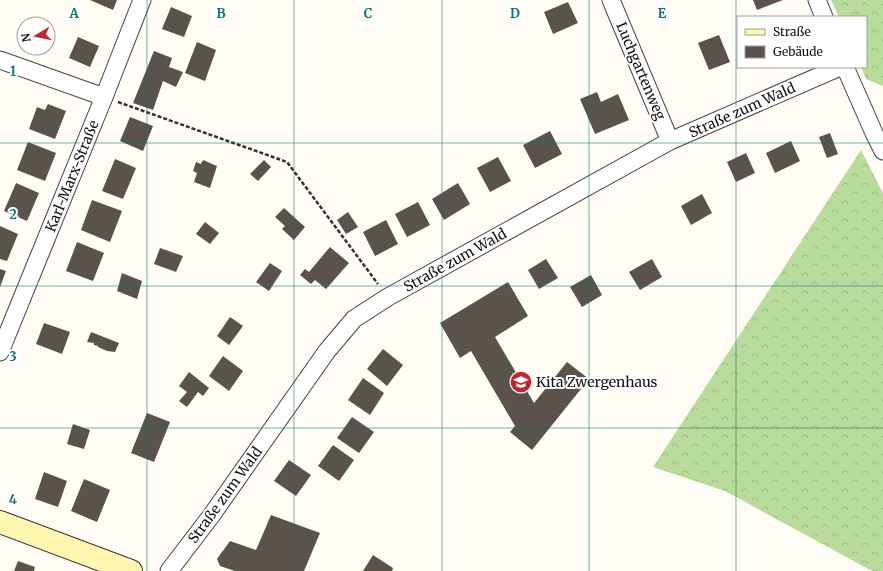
<svg xmlns="http://www.w3.org/2000/svg" width="883" height="571" font-family="Merriweather,serif">
  <defs>
    <pattern id="forest-crowns" width="20" height="18" patternUnits="userSpaceOnUse"><rect width="20" height="18" fill="#b9dc9c"/><path d="M2 6a3 3 0 1 1 6 0M12 15a3 3 0 1 1 6 0" fill="none" stroke="#9ebc85"/></pattern>
  </defs>
  <rect width="100%" height="100%" fill="#fffdf5"/>
  <g fill="url(#forest-crowns)">
    <polygon points="831,0 883,0 883,86 866,79 861,67 866,67 866,17 839,17"/>
    <polygon points="861,150 883,193 883,571 872,571 725,491 653,467"/>
  </g>
  <g fill="#5a524d">
    <polygon points="90,0 117,0 113,10"/>
    <polygon points="753,0 783,0 757,10"/>
    <polygon points="568,2 578,23 553,34 544,12"/>
    <polygon points="171,7 192,16 184,37 162,29"/>
    <polygon points="719,35 730,62 709,70 698,43"/>
    <polygon points="78,37 99,46 90,67 69,58"/>
    <polygon points="197,42 216,50 205,81 185,73"/>
    <polygon points="154,51 172,58 169,67 183,72 176,87 163,81 153,110 133,103"/>
    <polygon points="597,92 601,102 618,94 629,120 595,134 580,99"/>
    <polygon points="48,104 66,111 55,139 29,129 37,107 45,110"/>
    <polygon points="130,117 153,126 143,151 120,141"/>
    <polygon points="550,131 562,154 535,168 523,145"/>
    <polygon points="830,133 838,154 827,158 819,137"/>
    <polygon points="791,141 800,161 775,173 766,153"/>
    <polygon points="28,142 56,153 45,181 17,170"/>
    <polygon points="746,153 755,173 736,182 727,162"/>
    <polygon points="498,157 511,181 490,192 477,168"/>
    <polygon points="115,159 136,168 123,199 102,191"/>
    <polygon points="203,160 217,166 210,188 194,182 197,173 193,171 196,162 201,164"/>
    <polygon points="264,160 271,167 258,181 250,174"/>
    <polygon points="16,183 39,193 27,221 4,211"/>
    <polygon points="458,183 470,204 444,220 432,199"/>
    <polygon points="702,194 712,213 691,225 681,206"/>
    <polygon points="92,200 122,211 110,242 81,230"/>
    <polygon points="418,202 430,225 407,237 395,214"/>
    <polygon points="284,208 305,227 294,240 282,229 285,226 275,217"/>
    <polygon points="348,212 358,227 346,234 337,220"/>
    <polygon points="386,220 398,244 375,256 363,232"/>
    <polygon points="205,222 219,233 210,244 196,234"/>
    <polygon points="0,226 18,234 7,261 0,259"/>
    <polygon points="77,242 104,253 93,281 66,271"/>
    <polygon points="330,247 349,263 326,289 315,280 311,284 300,275 305,269 309,272"/>
    <polygon points="160,248 183,256 176,272 154,264"/>
    <polygon points="546,259 558,278 539,289 528,270"/>
    <polygon points="652,259 662,277 640,290 629,272"/>
    <polygon points="270,263 282,271 269,291 256,282"/>
    <polygon points="0,269 6,271 0,287"/>
    <polygon points="122,273 142,281 137,299 117,291"/>
    <polygon points="591,275 602,295 582,307 570,287"/>
    <polygon points="508,282 528,316 495,337 534,403 567,362 589,379 532,450 510,432 515,426 471,351 460,358 440,323"/>
    <polygon points="230,317 243,326 229,345 217,336"/>
    <polygon points="44,323 70,332 62,354 36,344"/>
    <polygon points="91,332 119,343 115,352 107,351 98,347 98,346 94,345 94,343 87,342"/>
    <polygon points="383,349 403,365 387,386 367,369"/>
    <polygon points="223,356 243,371 229,391 209,376"/>
    <polygon points="189,372 209,388 203,396 198,392 187,407 179,401 187,392 179,386"/>
    <polygon points="363,378 384,393 370,415 348,400"/>
    <polygon points="147,413 170,422 154,462 131,453"/>
    <polygon points="352,417 374,432 359,453 337,438"/>
    <polygon points="73,424 90,430 84,449 67,444"/>
    <polygon points="333,445 354,460 339,481 318,466"/>
    <polygon points="289,460 311,475 296,496 274,481"/>
    <polygon points="44,472 67,481 58,507 35,499"/>
    <polygon points="84,479 110,490 97,522 71,511"/>
    <polygon points="271,515 320,533 304,571 235,571 220,566 217,559 230,541 256,550"/>
    <polygon points="373,555 393,568 392,571 363,571"/>
    <polygon points="18,561 35,567 34,571 14,571"/>
  </g>
  <g fill="none" stroke-linecap="round" stroke-linejoin="round">
    <g stroke="#444" stroke-width="19">
      <g id="street">
        <polyline points="611,0 670,141"/>
        <polyline points="817,0 824,17"/>
        <polyline points="0,60 104,97"/>
        <polyline points="845,67 874,133 883,151"/>
        <polyline points="0,352 104,97 142,0"/>
        <polyline points="169,571 211,516 327,351 354,319 388,297 670,141 840,67"/>
      </g>
    </g>
    <g stroke="#333" stroke-width="24">
      <polyline id="secondary" points="0,522 131,571"/>
    </g>
    <polyline stroke="#333" stroke-width="2.5" stroke-dasharray="4 2" stroke-linecap="butt" points="118,102 287,162 378,284"/>
    <use href="#street" stroke="#fff" stroke-width="17"/>
    <use href="#secondary" stroke="#fff6b0" stroke-width="22"/>
  </g>
  <path fill="none" stroke="#0f766e" stroke-width="1" stroke-opacity="0.55" d="M147,0V571M294,0V571M442,0V571M589,0V571M736,0V571M0,143H883M0,286H883M0,428H883"/>
  <defs>
    <g id="school-disc" transform="scale(1.15)"><circle r="9.5" fill="#c4262e" stroke="#fff"/><path d="M0-5L7-2L0 1L-7-2ZM-4 1L0 2.5L4 1V4Q0 6-4 4Z" fill="#fff"/></g>
  </defs>
  <g fill-rule="evenodd">
    <use href="#school-disc" x="521" y="382"/>
  </g>
  <g text-anchor="middle" stroke-width="4" stroke-linejoin="round" paint-order="stroke">
    <g font-size="14" fill="#111" stroke="#fff">
      <text transform="translate(641 71) rotate(67)" y="5">Luchgartenweg</text>
      <text transform="translate(742 110) rotate(-24)" y="5">Straße zum Wald</text>
      <text transform="translate(72 176) rotate(-68)" y="5">Karl-Marx-Straße</text>
      <text transform="translate(455 260) rotate(-29)" y="5">Straße zum Wald</text>
      <text transform="translate(225 495) rotate(-54)" y="5">Straße zum Wald</text>
    </g>
    <g font-size="14" fill="#111" stroke="#fff" text-anchor="start">
      <text x="536" y="387">Kita Zwergenhaus</text>
    </g>
  </g>
  <g font-size="13" text-anchor="middle" font-weight="bold" fill="#0f766e" stroke="#fff" stroke-width="4" stroke-linejoin="round" paint-order="stroke">
    <text x="74" y="18">A</text>
    <text x="221" y="18">B</text>
    <text x="368" y="18">C</text>
    <text x="515" y="18">D</text>
    <text x="662" y="18">E</text>
    <text x="13" y="76">1</text>
    <text x="13" y="219">2</text>
    <text x="13" y="361">3</text>
    <text x="13" y="504">4</text>
  </g>
  <rect x="737" y="16" width="130" height="52" fill="#ffffff" stroke="#a0a0a0"/>
  <rect x="745" y="29" width="20" height="6" fill="#fff6b0" stroke="#a0a0a0"/>
  <text x="773" y="36" font-size="12" fill="#111111">Straße</text>
  <rect x="745" y="46" width="20" height="12" fill="#5a524d" stroke="#a0a0a0"/>
  <text x="773" y="56" font-size="12" fill="#111111">Gebäude</text>
  <g transform="translate(36 36) rotate(260)"><circle r="19" fill="#ffffff" stroke="#a0a0a0"/>
  <path d="M0-3L7 15L0 10L-7 15Z" fill="#c4262e"/>
  <text y="-6" font-size="11" font-weight="bold" text-anchor="middle" fill="#111111">N</text>
  </g>
</svg>
